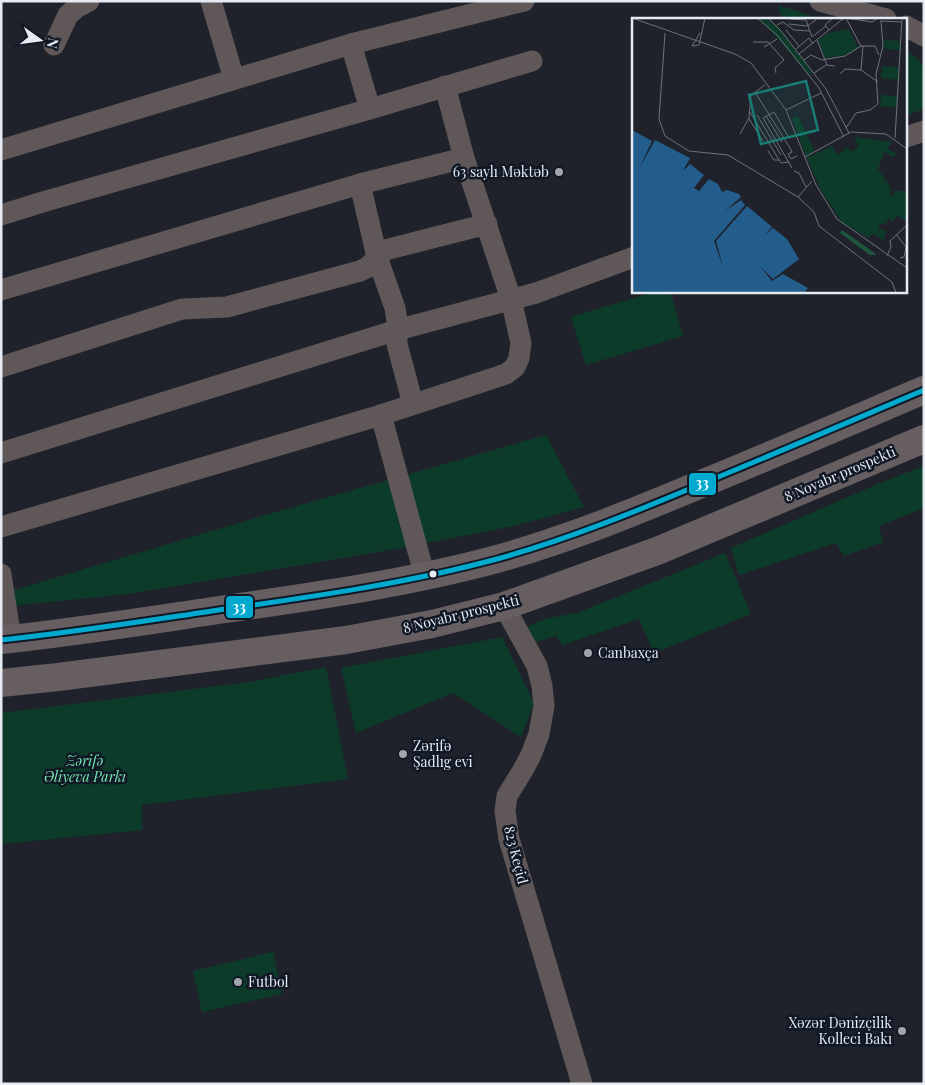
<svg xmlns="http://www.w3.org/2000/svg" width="925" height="1085" font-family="'Playfair Display',serif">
  <rect width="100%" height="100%" fill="#1f222a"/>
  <g fill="#0c3c29">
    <polygon points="778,5 820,19 782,19"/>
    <polygon points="906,50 916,57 924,66 924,109 906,115"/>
    <polygon points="657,291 670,291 683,336 586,365 571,317"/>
    <polygon points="546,435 584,507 514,526 384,551 128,594 1,607 1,594 262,516"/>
    <polygon points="924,466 924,508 879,526 883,542 844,556 836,543 739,575 731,548 880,483"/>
    <polygon points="725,553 751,614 654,653 639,619 563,645 556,636 533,643 526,627 548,618 577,613"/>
    <polygon points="502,637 534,703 521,737 453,693 356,733 341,668"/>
    <polygon points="326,667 348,779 142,805 142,830 1,844 1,713 249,682"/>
    <polygon points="273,952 282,994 202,1012 193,971"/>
  </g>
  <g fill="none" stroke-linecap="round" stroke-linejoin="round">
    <g stroke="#605858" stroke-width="21">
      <polyline points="211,1 234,79"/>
      <polyline points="820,1 886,19"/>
      <polyline points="906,26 924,36"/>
      <polyline points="351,44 370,109"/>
      <polyline points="54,45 68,15 76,8 89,1"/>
      <polyline points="906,137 924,131"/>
      <polyline points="1,150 351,44 524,1"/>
      <polyline points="360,184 377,257 395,308 397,321 397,344 413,404"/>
      <polyline points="1,215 46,201 370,109 532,61"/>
      <polyline points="1,290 360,184 464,158"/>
      <polyline points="1,367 182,309 227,307 360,271 368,267 385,250 487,224"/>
      <polyline points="381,415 425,577"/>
      <polyline points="1,453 397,330 536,293 634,257"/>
      <polyline points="1,527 381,415 506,374 515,367 519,358 521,343 511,299 464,158 445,86"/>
      <polyline points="1,574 11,639"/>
      <polyline points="504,606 537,666 542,686 544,706 539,734 531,755 523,770 507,796 505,811 509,839 582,1084"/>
    </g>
    <g stroke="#665e61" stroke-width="28">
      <path d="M1,640C77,632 151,620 226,609C317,596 408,583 497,559C569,539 637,511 706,482C779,452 851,421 924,390"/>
      <polyline points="1,683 58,677 346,640 432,624 504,606 657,551 924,439"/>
    </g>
    <g stroke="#111825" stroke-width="9">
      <path id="bus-1" d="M1,640C77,632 151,620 226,609C317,596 408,583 497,559C569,539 637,511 706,482C779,452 851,421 924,390"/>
    </g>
    <use href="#bus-1" stroke="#00a9ce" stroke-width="5"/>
  </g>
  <g fill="#a0a4ad" stroke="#111825" stroke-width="2">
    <circle cx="559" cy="172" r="5"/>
    <circle cx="588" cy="653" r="5"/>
    <circle cx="403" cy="754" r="5"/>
    <circle cx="238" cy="982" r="5"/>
    <circle cx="902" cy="1031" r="5"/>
  </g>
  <circle fill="#e5eaf3" stroke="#111825" stroke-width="2" cx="433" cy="574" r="4.5"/>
  <g text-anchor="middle" stroke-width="5" stroke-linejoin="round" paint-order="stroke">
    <g font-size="14" fill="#e5eaf3" stroke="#111825" text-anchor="start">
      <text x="549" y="177" text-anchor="end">63 saylı Məktəb</text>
      <text x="598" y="658">Canbaxça</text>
      <text x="413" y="751">Zərifə<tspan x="413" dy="16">Şadlıg evi</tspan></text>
      <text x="248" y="987">Futbol</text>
      <text x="892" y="1028" text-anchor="end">Xəzər Dənizçilik<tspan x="892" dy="16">Kolleci Bakı</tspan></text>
    </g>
    <g font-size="14" fill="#e5eaf3" stroke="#111825">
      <text transform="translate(840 474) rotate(-23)" y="5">8 Noyabr prospekti</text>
      <text transform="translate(461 614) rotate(-14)" y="5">8 Noyabr prospekti</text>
      <text transform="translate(516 855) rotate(76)" y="5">823 Keçid</text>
    </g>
    <g font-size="14" font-style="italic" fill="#76e9b0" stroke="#111825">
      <text x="85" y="766">Zərifə<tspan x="85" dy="16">Əliyeva Parkı</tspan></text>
    </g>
  </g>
  <g transform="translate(632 18)">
    <rect width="275" height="275" fill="#1f222a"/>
    <path d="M127,0H134L145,9L181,55L178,57ZM217,11L226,30L213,37L193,40L186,22L196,15ZM252,22L268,23V32L252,31ZM250,48L266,49V62L249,60ZM249,77L265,78V89L248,88ZM166,98L183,134L174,138L160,100ZM222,119L260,124L255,130L264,136L261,139L252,134L246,151L257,167L259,177H263L262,173H275V204L265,197L260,204L256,200L255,205L247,206V211L255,213L251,222L241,215L236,220L210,204L188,171L175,140L200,128L206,137L216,129L218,134L227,129Z" fill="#0c3c29"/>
    <path d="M210,212L244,236L243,237H238L208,215Z" fill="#1c563d"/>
    <path d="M0,112L20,123L7,151L23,122L58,140L51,153L58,146L72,157L62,170L67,173L77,161L86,166L90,174L95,172L107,176L109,179L93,193L109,182L113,187L82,223L91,249L84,223L115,188L140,209L133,217L141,210L155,221L167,241L141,261L128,248L140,263L151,256L176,270L172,275H0Z" fill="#225d8c"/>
    <path fill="none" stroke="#6e727a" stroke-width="1" d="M0,0L103,36L119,45L154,92L184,167L205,201L275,250M125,0L145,17L187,70L212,119M136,0L149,13L194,71L217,115M215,0L240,4L246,0M158,1L174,2L180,19M215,2L229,28M248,3L270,4M157,6L175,8L184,2M145,7L151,4L162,12L178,13M154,12L167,28M197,12L193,7L201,0M33,15L27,101L33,118L57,133L96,137L166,179M68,15L60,28L67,27L73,0M180,19L194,8M185,22L195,47M121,24H136L152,42L143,50L144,55M132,29L145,21M164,31L177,20L181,26M167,36L212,0M172,42L179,37L190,42L213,38L229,28H243L247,37M229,52L231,28M182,55L194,47L203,48M208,56L213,51L229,52L246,64M123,74L158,130L160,134L156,136L159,141L165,138M154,92L189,75M118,94L149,145L157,144M125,97L149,137M134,98L150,124M131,100L160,150M131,100L142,94L157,120M117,101L131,123M214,110L224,95L238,92L246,86L244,56L251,28L249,3M108,116L117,100L119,77L133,67M263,120L270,0M136,133L142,142H147M173,139L219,114L254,116L275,131M162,153L167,155L174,169M180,163L166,179L182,194L187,208L260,264L264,275M264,216L274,229M255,238L259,229L258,223L275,207M268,240L272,239L275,224"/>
    <path fill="#1a7c75" fill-opacity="0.15" stroke="#1a7c75" stroke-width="2.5" d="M174,63L186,112L129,126L117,77Z"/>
    <rect width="275" height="275" fill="none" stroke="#e5eaf3" stroke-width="2.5"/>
  </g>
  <g stroke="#111825" stroke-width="2">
    <rect x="688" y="472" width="29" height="24" rx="5" fill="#00a9ce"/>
    <rect x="225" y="595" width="29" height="24" rx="5" fill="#00a9ce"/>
  </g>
  <g font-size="14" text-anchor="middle" font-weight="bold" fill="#fff">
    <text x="702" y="488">33</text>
    <text x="239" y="612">33</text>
  </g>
  <rect width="925" height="1085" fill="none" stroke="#e5eaf3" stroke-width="5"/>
  <g transform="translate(40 40) rotate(104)" stroke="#111825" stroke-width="4" paint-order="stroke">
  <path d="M0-4L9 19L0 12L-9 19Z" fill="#e5eaf3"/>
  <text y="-8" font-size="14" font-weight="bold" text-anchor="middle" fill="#e5eaf3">N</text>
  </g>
</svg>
